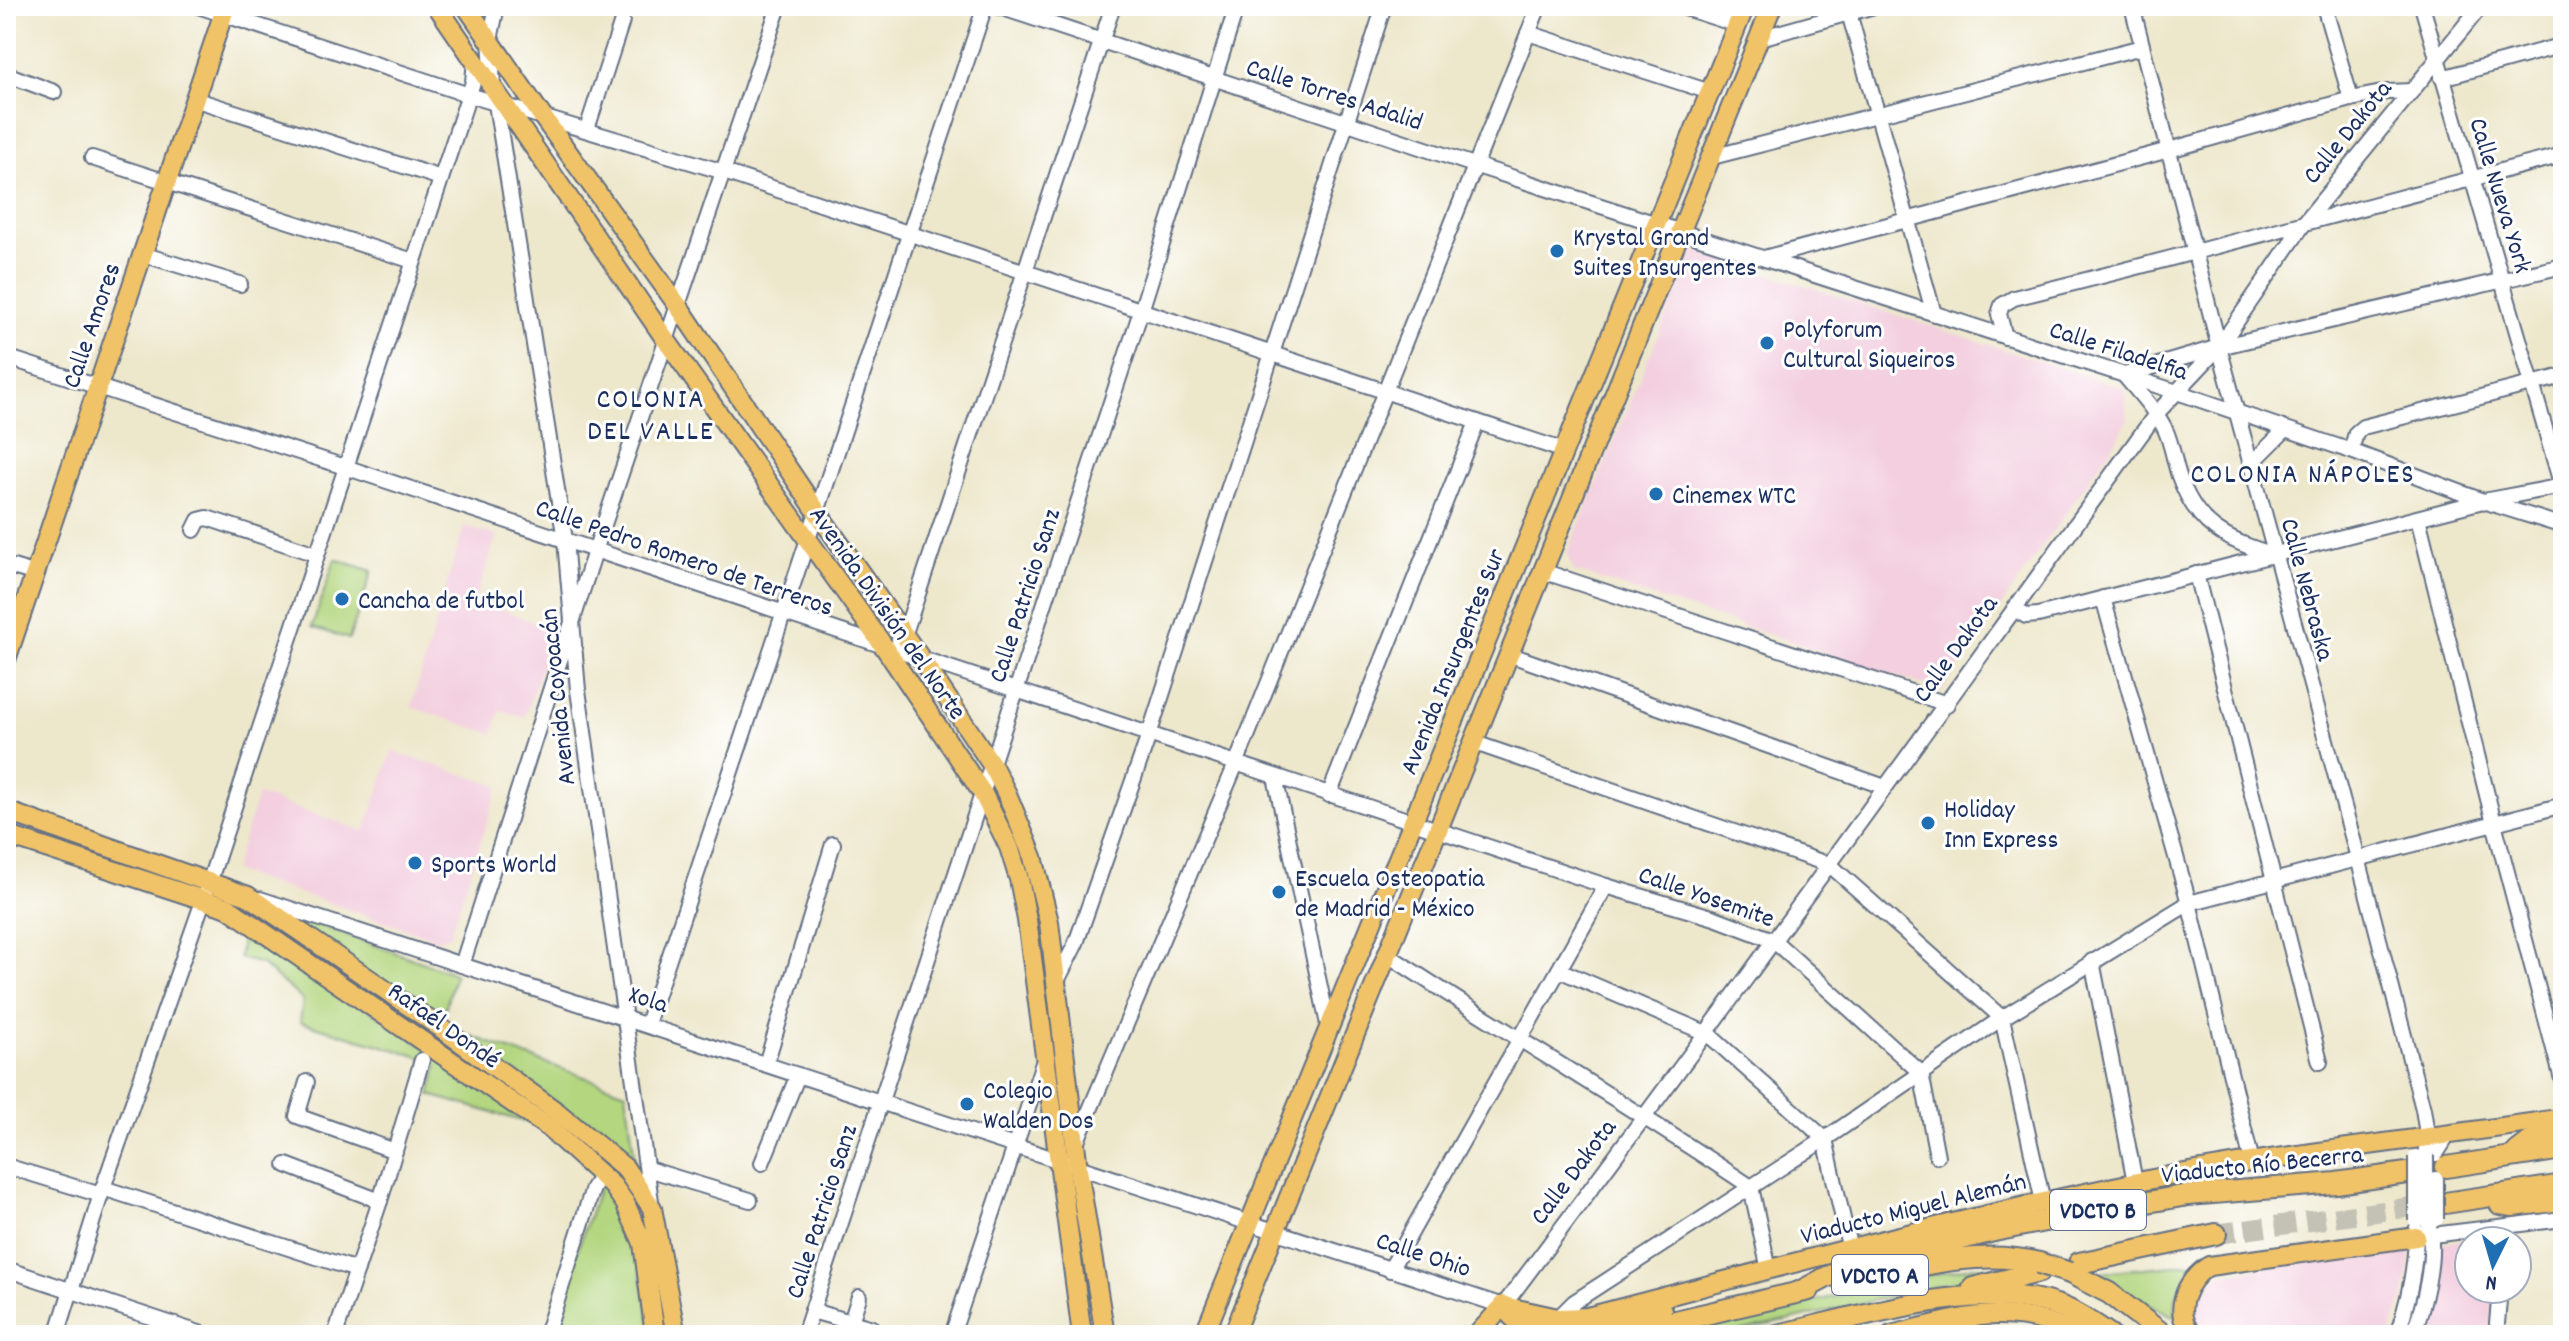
<svg xmlns="http://www.w3.org/2000/svg" width="2569" height="1341" font-family="Dekko,sans-serif">
  <rect width="100%" height="100%" fill="#fff"/>
  <filter id="ink" filterUnits="userSpaceOnUse"><feTurbulence type="fractalNoise" baseFrequency=".0125" numOctaves="2"/><feDisplacementMap in="SourceGraphic" scale="16" xChannelSelector="R" yChannelSelector="G"/><feConvolveMatrix kernelMatrix="1 2 1 2 8 2 1 2 1" color-interpolation-filters="sRGB"/></filter>
  <filter id="wash" filterUnits="userSpaceOnUse"><feTurbulence type="fractalNoise" baseFrequency=".006" numOctaves="4" result="noise"/><feDisplacementMap in="SourceGraphic" scale="32" xChannelSelector="R" yChannelSelector="G"/><feGaussianBlur stdDeviation="1.8" result="paint"/><feColorMatrix in="noise" values="0 0 0 0 0 0 0 0 0 0 0 0 0 0 0 0 0 1.4 0 .05"/><feComposite in="paint" operator="in"/></filter>
  <g filter="url(#wash)">
    <rect width="100%" height="100%" fill="#ede7cb"/>
    <g fill="#f3cfdf">
      <polygon points="1694,250 2124,388 2128,419 2120,435 1942,691 1574,571 1567,554"/>
      <polygon points="464,526 497,536 476,598 553,631 525,717 500,711 493,734 411,707"/>
      <polygon points="392,751 499,786 450,934 439,940 233,871 258,795 365,831"/>
      <polygon points="2498,1235 2497,1241 2469,1241 2469,1289 2493,1289 2489,1335 2421,1335 2432,1308 2439,1243"/>
      <polygon points="2412,1244 2404,1297 2390,1335 2200,1335 2189,1312 2197,1289 2209,1277"/>
    </g>
    <g fill="#b3d67f" stroke="#67826e" stroke-width="2">
      <polygon points="335,559 372,571 349,639 312,627"/>
      <polygon points="220,909 543,1127 430,1095 437,1067 417,1056 300,1022 303,1000 261,964 239,958 243,932 217,921"/>
      <polygon points="277,910 455,974 443,1017 457,1031 626,1092 636,1168"/>
      <polygon points="601,1181 632,1225 652,1335 549,1335"/>
      <path d="M2196,1263C2182,1280 2172,1295 2176,1318L2092,1273Z"/>
      <polygon points="1973,1266 2018,1267 1726,1335 1661,1335"/>
    </g>
  </g>
  <g filter="url(#ink)">
    <g fill="none" stroke-linecap="round" stroke-linejoin="round">
      <polyline stroke="#c3c2b5" stroke-width="20" stroke-dasharray="20 10" stroke-linecap="butt" points="2216,1234 2434,1204"/>
      <g stroke="#646f84" stroke-width="18">
        <g id="minor">
          <polyline points="198,6 469,95 724,172 1565,451"/>
          <polyline points="497,6 490,40 493,85 565,540 578,690 652,1208"/>
          <polyline points="997,6 1477,166 2174,391 2351,451 2483,501 2563,526"/>
          <polyline points="1679,6 1738,25"/>
          <polyline points="1847,6 1934,314"/>
          <polyline points="2132,6 2219,347 2358,858 2423,1109 2426,1128 2426,1155"/>
          <polyline points="2324,6 2351,99"/>
          <polyline points="2422,6 2563,490"/>
          <polyline points="1528,33 1710,92"/>
          <polyline points="1760,38 1874,6"/>
          <polyline points="6,74 54,92"/>
          <polyline points="2442,78 2563,45"/>
          <polyline points="194,99 441,178"/>
          <polyline points="587,129 622,21"/>
          <polyline points="1712,157 2142,47"/>
          <polyline points="92,158 413,261"/>
          <polyline points="142,254 240,284"/>
          <polyline points="1764,258 2169,150 2351,99 2387,92 2412,91"/>
          <path d="M2005,337L1999,314L2002,305L2014,298C2198,253 2380,202 2563,155"/>
          <polyline points="6,357 345,467 1606,886 1715,918 1773,940 1921,1073"/>
          <path d="M2124,375C2138,392 2155,409 2165,429C2172,444 2174,461 2179,476C2197,527 2226,540 2274,555"/>
          <polyline points="2125,375 2219,347 2563,266"/>
          <polyline points="2351,451 2356,433 2363,427 2563,376"/>
          <polyline points="2251,464 2285,430"/>
          <polyline points="2418,518 2494,823 2563,1083"/>
          <polyline points="194,530 199,520 207,518 316,554"/>
          <polyline points="6,565 33,573"/>
          <polyline points="1545,572 1947,704"/>
          <polyline points="2196,574 2320,1062"/>
          <polyline points="2103,598 2189,903 2252,1162"/>
          <polyline points="2014,609 2026,616 2038,615 2483,501 2563,486"/>
          <polyline points="899,639 904,636 1113,6"/>
          <polyline points="1511,655 1885,787"/>
          <polyline points="1475,743 1830,865 2002,1018 2043,1202"/>
          <polyline points="1275,777 1329,1029"/>
          <polyline points="1329,795 1477,422"/>
          <path d="M260,899L1503,1306C1725,1012 1939,712 2156,414L2219,347L2305,222L2481,6"/>
          <path d="M1388,955C1508,1034 1632,1107 1751,1187L1769,1270"/>
          <polyline points="2092,961 2135,1182"/>
          <polyline points="462,965 595,551 779,6"/>
          <polyline points="1559,970 1708,1034 1825,1139 1850,1250"/>
          <polyline points="1056,983 1076,943 1149,735 1384,6"/>
          <polyline points="647,1024 985,6"/>
          <polyline points="766,1064 833,844"/>
          <polyline points="1921,1073 1937,1156"/>
          <polyline points="307,1082 297,1116 395,1151"/>
          <polyline points="1076,1143 1236,764 1539,6"/>
          <polyline points="2436,1154 2448,1135"/>
          <polyline points="762,1163 798,1075"/>
          <polyline points="286,1165 380,1201"/>
          <polyline points="6,1166 101,1195"/>
          <polyline points="648,1169 750,1200"/>
          <polyline points="103,1188 357,1270"/>
          <polyline points="2416,1237 2563,1219"/>
          <polyline points="6,1269 205,1335"/>
          <polyline points="1390,1270 1606,886"/>
          <polyline points="812,1311 872,1328 869,1335"/>
          <polyline points="1558,1318 1574,1302 1825,1139 2002,1018 2189,903 2563,805"/>
          <polyline points="851,1322 859,1297"/>
          <polyline points="57,1335 103,1188 204,898 473,82 475,59"/>
          <polyline points="335,1335 380,1201 422,1060"/>
          <polyline points="546,1335 593,1188 601,1175"/>
          <polyline points="804,1335 1141,311 1237,6"/>
          <polyline points="952,1335 1044,1060"/>
          <path d="M2397,1335C2409,1300 2416,1267 2416,1230"/>
          <path d="M2412,1335C2424,1308 2436,1257 2429,1228"/>
          <polyline points="2496,1335 2500,1289"/>
        </g>
      </g>
      <g stroke="#646f84" stroke-width="22">
        <g id="major">
          <polyline points="437,6 666,340 885,648 983,794 1009,847 1019,879 1027,920 1082,1335"/>
          <polyline points="466,6 542,116 679,307 818,513 921,659 992,765 1007,794 1033,857 1049,922 1078,1169 1105,1335"/>
          <polyline points="6,660 226,6"/>
          <polyline points="6,811 248,896 438,1026 557,1112 625,1168 652,1208 676,1335"/>
          <polyline points="6,835 228,908 549,1128 613,1186 625,1203 643,1243 655,1335"/>
          <polyline points="1204,1335 1745,6"/>
          <polyline points="1233,1335 1772,6"/>
          <path d="M1477,1335L1503,1306L1558,1318L1587,1317C1768,1270 1949,1220 2133,1183C2275,1154 2420,1140 2563,1118"/>
          <path d="M1891,1335C1963,1318 2009,1300 2080,1335"/>
          <path d="M2193,1335C2171,1314 2186,1279 2209,1266L2416,1237"/>
        </g>
      </g>
      <g stroke="#646f84" stroke-width="24">
        <g id="highway">
          <polyline points="2517,1152 2530,1142 2563,1133"/>
          <polyline points="2446,1167 2563,1149"/>
          <polyline points="2445,1203 2563,1185"/>
          <polyline points="2500,1204 2513,1206 2563,1200"/>
          <polyline points="2079,1263 2216,1234"/>
          <polyline points="2070,1273 2109,1293 2164,1335"/>
          <path d="M1845,1282C1908,1269 1975,1247 2039,1263"/>
          <polyline points="1973,1288 2039,1272"/>
          <polyline points="1799,1292 1827,1277 1875,1260 1994,1231 2096,1211 2188,1195 2336,1183 2407,1173"/>
          <path d="M1503,1306C1511,1314 1517,1322 1528,1326C1565,1339 1623,1318 1661,1310"/>
          <polyline points="1480,1335 1482,1332"/>
          <polyline points="1615,1335 1809,1290"/>
          <path d="M1777,1335C1855,1318 1980,1278 2056,1305C2075,1311 2094,1324 2110,1335"/>
        </g>
      </g>
      <use href="#minor" stroke="#fff" stroke-width="14"/>
      <use href="#major" stroke="#f1c369" stroke-width="18"/>
      <use href="#highway" stroke="#f1c369" stroke-width="20"/>
      <g stroke="#646f84" stroke-width="18" stroke-linecap="butt">
        <g id="minor-bridge">
          <polyline points="2426,1155 2426,1220"/>
          <polyline points="2436,1179 2436,1219"/>
          <polyline points="2416,1221 2416,1157"/>
        </g>
      </g>
      <g stroke="#646f84" stroke-width="24" stroke-linecap="butt">
        <polyline id="highway-bridge" points="2039,1263 2070,1273"/>
      </g>
      <use href="#minor-bridge" stroke="#fff" stroke-width="14"/>
      <use href="#highway-bridge" stroke="#f1c369" stroke-width="20"/>
    </g>
  </g>
  <g fill="#1f6fb2" stroke="#fff" stroke-width="3">
    <circle cx="1557" cy="251" r="8"/>
    <circle cx="1767" cy="343" r="8"/>
    <circle cx="1656" cy="494" r="8"/>
    <circle cx="342" cy="599" r="8"/>
    <circle cx="1928" cy="823" r="8"/>
    <circle cx="415" cy="863" r="8"/>
    <circle cx="1279" cy="892" r="8"/>
    <circle cx="967" cy="1104" r="8"/>
  </g>
  <g text-anchor="middle" stroke-width="6" stroke-linejoin="round" paint-order="stroke">
    <g fill="#fff" stroke="#5f6d8e" stroke-width="2">
      <rect x="2050" y="1190" width="96" height="40" rx="6"/>
      <rect x="1832" y="1255" width="96" height="40" rx="6"/>
    </g>
    <g font-size="24" font-weight="bold" fill="#1b2f5e">
      <text x="2098" y="1218">VDCTO B</text>
      <text x="1880" y="1283">VDCTO A</text>
    </g>
    <g font-size="26" fill="#1b2f5e" stroke="#fff">
      <text transform="translate(1335 93) rotate(18)" y="9">Calle Torres Adalid</text>
      <text transform="translate(2346 131) rotate(-51)" y="9">Calle Dakota</text>
      <text transform="translate(2502 195) rotate(73)" y="9">Calle Nueva York</text>
      <text transform="translate(90 325) rotate(-71)" y="9">Calle Amores</text>
      <text transform="translate(2119 349) rotate(18)" y="9">Calle Filadelfia</text>
      <text transform="translate(685 556) rotate(19)" y="9">Calle Pedro Romero de Terreros</text>
      <text transform="translate(2309 589) rotate(75)" y="9">Calle Nebraska</text>
      <text transform="translate(1023 595) rotate(-72)" y="9">Calle Patricio Sanz</text>
      <text transform="translate(889 612) rotate(55)" y="9">Avenida División del Norte</text>
      <text transform="translate(1954 648) rotate(-54)" y="9">Calle Dakota</text>
      <text transform="translate(1451 661) rotate(-68)" y="9">Avenida Insurgentes Sur</text>
      <text transform="translate(556 697) rotate(-96)" y="9">Avenida Coyoacán</text>
      <text transform="translate(1707 895) rotate(19)" y="9">Calle Yosemite</text>
      <text transform="translate(649 998) rotate(18)" y="9">Xola</text>
      <text transform="translate(445 1024) rotate(35)" y="9">Rafaél Dondé</text>
      <text transform="translate(2262 1163) rotate(-6)" y="9">Viaducto Río Becerra</text>
      <text transform="translate(1572 1171) rotate(-53)" y="9">Calle Dakota</text>
      <text transform="translate(1913 1207) rotate(-14)" y="9">Viaducto Miguel Alemán</text>
      <text transform="translate(820 1211) rotate(-72)" y="9">Calle Patricio Sanz</text>
      <text transform="translate(1424 1253) rotate(18)" y="9">Calle Ohio</text>
    </g>
    <g font-size="26" fill="#1b2f5e" stroke="#fff" text-anchor="start">
      <text x="1573" y="245">Krystal Grand<tspan x="1573" dy="30">Suites Insurgentes</tspan></text>
      <text x="1783" y="337">Polyforum<tspan x="1783" dy="30">Cultural Siqueiros</tspan></text>
      <text x="1672" y="503">Cinemex WTC</text>
      <text x="358" y="608">Cancha de futbol</text>
      <text x="1944" y="817">Holiday<tspan x="1944" dy="30">Inn Express</tspan></text>
      <text x="431" y="872">Sports World</text>
      <text x="1295" y="886">Escuela Osteopatia<tspan x="1295" dy="30">de Madrid - México</tspan></text>
      <text x="983" y="1098">Colegio<tspan x="983" dy="30">Walden Dos</tspan></text>
    </g>
    <g font-size="28" letter-spacing="2" fill="#1b2f5e" stroke="#fff">
      <text x="651" y="407">COLONIA<tspan x="651" dy="32">DEL VALLE</tspan></text>
      <text x="2303" y="482">COLONIA NÁPOLES</text>
    </g>
  </g>
  <rect width="2569" height="1341" fill="none" stroke="#fff" stroke-width="32"/>
  <g transform="translate(2493 1265) rotate(185)"><circle r="38" fill="#ffffff" stroke="#a4acbf" stroke-width="2"/>
  <path d="M0-6L14 30L0 20L-14 30Z" fill="#1f6fb2"/>
  <text y="-12" font-size="22" font-weight="bold" text-anchor="middle" fill="#1b2f5e">N</text>
  </g>
</svg>
